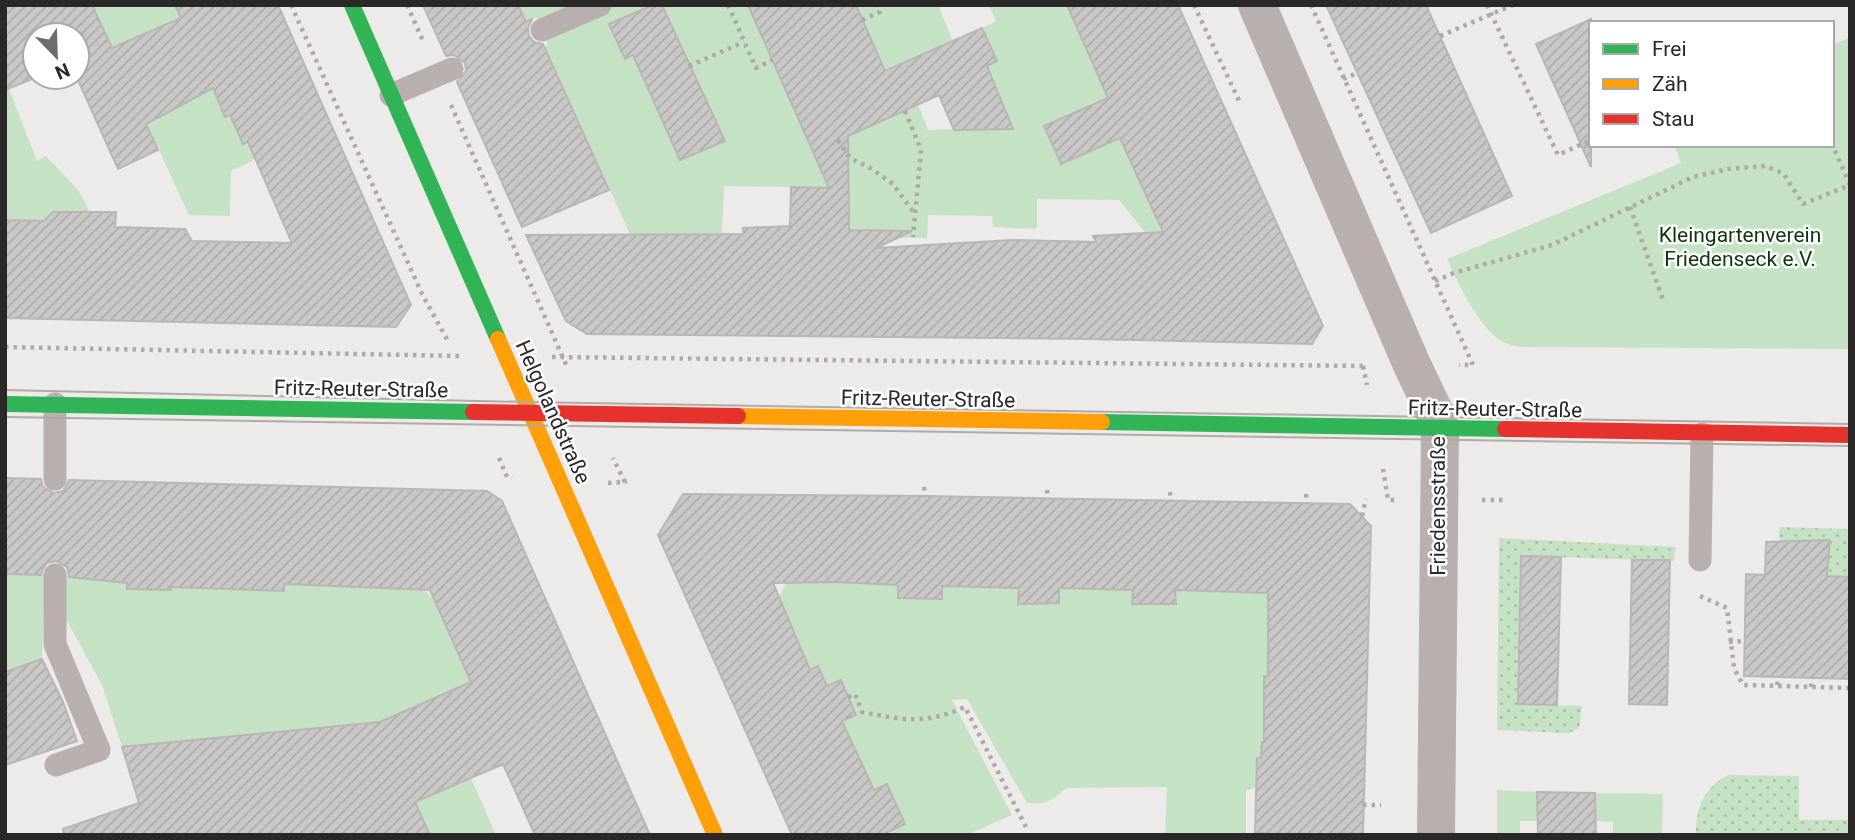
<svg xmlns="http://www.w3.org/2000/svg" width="1855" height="840" font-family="Roboto,sans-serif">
  <defs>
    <pattern id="grass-dots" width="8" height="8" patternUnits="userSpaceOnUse" patternTransform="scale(1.75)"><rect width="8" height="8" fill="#c6e2c4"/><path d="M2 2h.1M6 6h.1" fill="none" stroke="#aac2a8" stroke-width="1.8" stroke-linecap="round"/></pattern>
    <pattern id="building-hatch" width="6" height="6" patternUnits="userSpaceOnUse" patternTransform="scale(1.75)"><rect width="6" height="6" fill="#c9c8c7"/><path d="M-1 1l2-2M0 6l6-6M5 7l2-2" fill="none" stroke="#adacab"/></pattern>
  </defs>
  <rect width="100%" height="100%" fill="#edebea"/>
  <g fill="url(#grass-dots)">
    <polygon points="1779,527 1850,529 1850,576 1781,575"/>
    <polygon points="1499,538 1676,547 1674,561 1522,556 1518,704 1582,706 1579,728 1569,733 1497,730"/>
    <path d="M1728,775L1799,776V820H1850V835H1696C1696,807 1703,789 1728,775Z"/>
  </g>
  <g fill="#c6e2c4">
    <polygon points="92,5 175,5 205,92 212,88 225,116 230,115 243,143 248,142 256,159 231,171 230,216 189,215"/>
    <path d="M518,5H653L609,24L626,59L633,55L662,5H748L814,151L918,105L928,130L1013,128L987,66L997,61L983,28L996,21L989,5H1067L1108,98L1044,126L1061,164L1127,135C1126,177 1148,188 1177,212L1148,254L1144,231L1119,200L1037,199V229L993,227L992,216L928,215L927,238L849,237L848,188L724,186L722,233L630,234L563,87L538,49L548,44L536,17L526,22Z"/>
    <polygon points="856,5 938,5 953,41 884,70"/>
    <path d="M1850,37V349L1521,347C1516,346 1509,345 1505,343C1480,331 1458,283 1447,259L1681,163L1674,145H1832V45Z"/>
    <path d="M9,89L37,161L46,156C64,176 89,195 91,222H78L71,212H54L44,221L5,220V91Z"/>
    <polygon points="5,574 45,575 42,659 5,672"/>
    <polygon points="62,576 128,578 171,590 171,579 284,591 284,579 422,589 434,599 509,764 471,778 496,835 430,835 415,802 471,778 436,697 380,722 122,747 102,685 62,612"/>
    <path d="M869,581L898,584V598L942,599V586L1019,587L1018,604L1059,603V588L1133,590L1132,604H1175V590L1228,592L1264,583L1278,596L1268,608V676H1264L1268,741L1262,742L1261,758H1257L1256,787L1246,791V835H1165L1167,787L1066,788C1053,800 1046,805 1027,803L967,699L952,700L1012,815L967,835H893L889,827L904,821L887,785L874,790L842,721L856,715L841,681L827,686L818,666L810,670L779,597L787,582Z"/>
    <polygon points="1497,790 1537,792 1538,821 1520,821 1520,835 1497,835"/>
    <polygon points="1595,793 1663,794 1662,835 1613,835 1613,822 1596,821"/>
  </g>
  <g fill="url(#building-hatch)" stroke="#b8b7b6" stroke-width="2">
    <polygon points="5,5 92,5 112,48 181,18 175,5 278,5 411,305 396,327 5,318 5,220 44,221 53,212 116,212 115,227 185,229 192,241 292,243 248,142 243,144 230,115 225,117 213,88 146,124 158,150 118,169 77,78 77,35 35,35 35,77 37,77 5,90"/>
    <polygon points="423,5 518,5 526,22 532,19 528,28 529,36 534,42 543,44 609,190 522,227 457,82 466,71 465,63 454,55 446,56"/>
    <polygon points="653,5 662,5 725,141 680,160 633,55 625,59 609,24"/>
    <polygon points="748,5 856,5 885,71 982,28 997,61 987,66 1013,129 954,130 939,95 848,136 849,230 912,231 876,248 1012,240 1096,242 1093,236 1163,232 1120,138 1061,164 1044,126 1108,98 1067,5 1178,5 1323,326 1312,344 1088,339 587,334 566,321 526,235 743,234 743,228 790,226 791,187 829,188"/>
    <polygon points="1326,5 1426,5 1512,196 1431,233"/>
    <polygon points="1591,19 1591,167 1536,44"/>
    <polygon points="5,478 41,479 43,487 54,493 63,491 69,480 487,491 502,501 650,835 535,835 503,764 415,802 430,835 64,835 63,829 139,803 122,747 380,722 471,682 430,590 284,584 284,591 171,587 171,590 127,589 127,583 69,577 67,567 56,561 47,563 43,569 41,575 5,574"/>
    <polygon points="683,494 926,496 1350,504 1371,526 1363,835 1282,835 1255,832 1257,758 1261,758 1262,742 1264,742 1264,676 1268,676 1268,593 1175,590 1176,604 1132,604 1133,590 1059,588 1059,603 1018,604 1019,588 942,586 942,599 898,598 898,585 836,582 773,583 810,670 818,666 827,686 841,680 856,715 842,721 874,790 887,784 905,824 882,835 792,835 658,535"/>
    <polygon points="1830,540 1827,576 1850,577 1850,679 1744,676 1746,574 1765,575 1766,542"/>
    <polygon points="1521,556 1561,557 1557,705 1518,704"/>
    <polygon points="1632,560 1670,560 1667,705 1629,704"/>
    <polygon points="42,659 63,702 77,741 5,765 5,672"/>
    <polygon points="1537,792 1595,793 1596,835 1538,835"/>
  </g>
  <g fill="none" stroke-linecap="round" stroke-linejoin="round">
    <g stroke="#b0a9a8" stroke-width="4.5" stroke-dasharray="3.5 5" stroke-linecap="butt">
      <polyline points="291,5 423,296 448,341"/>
      <polyline points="407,5 424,43"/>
      <polyline points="728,5 756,68 772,60"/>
      <polyline points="1194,5 1241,105"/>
      <polyline points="1311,5 1473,365 1459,365"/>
      <polyline points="1487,5 1558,155 1591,140"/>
      <polyline points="862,20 880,12 877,5"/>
      <polyline points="1440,36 1513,5"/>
      <polyline points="689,66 744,42"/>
      <polyline points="1343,79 1357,73"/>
      <polyline points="451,105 568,369"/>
      <polyline points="905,111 921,150 913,237"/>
      <polyline points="838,140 850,158 870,168 893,184 914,213"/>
      <polyline points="1630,207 1663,300"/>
      <polyline points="1435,281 1454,273 1552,245 1693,177 1728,169 1765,166 1783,173 1803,204 1850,185 1832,144"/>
      <polyline points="5,347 459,356"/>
      <polyline points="552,357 1363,366"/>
      <polyline points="1363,366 1367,385"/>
      <polyline points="499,458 507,477 512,478"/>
      <polyline points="1383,469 1388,500 1397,500"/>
      <polyline points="608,483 625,482 613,458"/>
      <polyline points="924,487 925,496"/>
      <polyline points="1047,490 1048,498"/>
      <polyline points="1170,492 1171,501"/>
      <polyline points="1306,494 1307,503"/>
      <polyline points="1482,500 1503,500"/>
      <polyline points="1362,516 1366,499"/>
      <polyline points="1700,596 1727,608 1734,668 1743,685 1850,688"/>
      <polyline points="1729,642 1745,641"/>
      <polyline points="1777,685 1779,677"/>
      <polyline points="1811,687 1812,677"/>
      <path d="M848,697L855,694L862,712C904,720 924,725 965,707L1026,827"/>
      <polyline points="1363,805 1381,805"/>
    </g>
    <g stroke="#b9afae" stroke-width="23">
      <polyline points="542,30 600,5"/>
      <polyline points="391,95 452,69"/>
      <polyline points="55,404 55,479"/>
      <polyline points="1700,560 1702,434"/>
      <polyline points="55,575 55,644 99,750 56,765"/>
    </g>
    <polyline stroke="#b9afae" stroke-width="38" points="1257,5 1412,365 1436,415 1440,429 1436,835"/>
    <g stroke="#30b455" stroke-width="16">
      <polyline points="352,5 498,339"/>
      <polyline points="5,404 473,412"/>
      <polyline points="1102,422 1505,429"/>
    </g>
    <g stroke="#ff9f0a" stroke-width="16">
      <polyline points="498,339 715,835"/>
      <polyline points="738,416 1102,422"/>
    </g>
    <g stroke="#e5322d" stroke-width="16">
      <polyline points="473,412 738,416"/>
      <polyline points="1505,429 1850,435"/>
    </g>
    <g stroke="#b1aaa9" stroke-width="2">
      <polyline points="5,390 526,402 1850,424"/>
      <polyline points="5,417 1850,446"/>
    </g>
  </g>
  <g text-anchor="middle" stroke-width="5" stroke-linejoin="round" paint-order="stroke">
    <g font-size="21" fill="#0f3610" stroke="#fff">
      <text x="1740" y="242">Kleingartenverein<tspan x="1740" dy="24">Friedenseck e.V.</tspan></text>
    </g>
    <g font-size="21" fill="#2b2928" stroke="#fff">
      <text transform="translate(361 389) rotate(1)" y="7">Fritz-Reuter-Straße</text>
      <text transform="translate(928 399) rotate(1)" y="7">Fritz-Reuter-Straße</text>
      <text transform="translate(1495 409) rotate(1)" y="7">Fritz-Reuter-Straße</text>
      <text transform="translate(553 412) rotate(66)" y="7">Helgolandstraße</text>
      <text transform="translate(1438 506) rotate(-90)" y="7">Friedensstraße</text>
    </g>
  </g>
  <rect width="1855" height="840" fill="none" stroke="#2b2928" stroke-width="14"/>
  <rect x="1589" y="21" width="245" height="126" fill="#ffffff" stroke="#aaa9a9" stroke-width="2"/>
  <rect x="1603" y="44" width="35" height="10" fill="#30b455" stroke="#aaa9a9" stroke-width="2"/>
  <text x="1652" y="56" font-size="21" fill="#2b2928">Frei</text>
  <rect x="1603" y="79" width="35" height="10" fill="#ff9f0a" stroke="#aaa9a9" stroke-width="2"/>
  <text x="1652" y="91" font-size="21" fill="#2b2928">Zäh</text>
  <rect x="1603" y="114" width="35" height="10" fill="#e5322d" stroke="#aaa9a9" stroke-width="2"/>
  <text x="1652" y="126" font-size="21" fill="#2b2928">Stau</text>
  <g transform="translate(56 56) rotate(157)"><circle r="33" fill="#ffffff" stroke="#aaa9a9" stroke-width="2"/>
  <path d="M0-5L12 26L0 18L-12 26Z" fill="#6f6d6c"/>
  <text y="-10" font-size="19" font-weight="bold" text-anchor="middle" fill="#2b2928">N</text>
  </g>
</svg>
